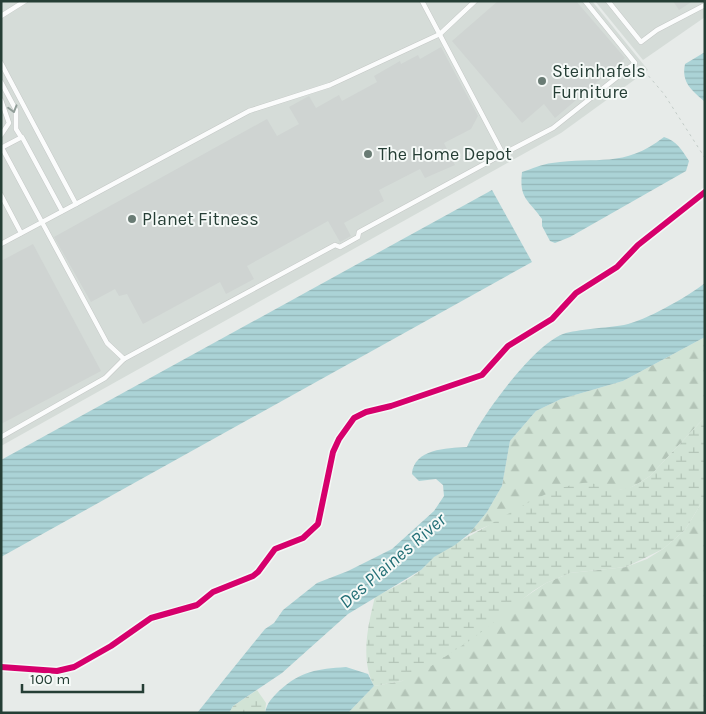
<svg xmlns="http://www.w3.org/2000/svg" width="706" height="714" font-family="Karla,sans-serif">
  <defs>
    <pattern id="forest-firs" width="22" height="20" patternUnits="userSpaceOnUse" patternTransform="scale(1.25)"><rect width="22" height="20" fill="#d1e3d5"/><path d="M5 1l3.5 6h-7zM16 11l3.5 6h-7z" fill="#b3c4b7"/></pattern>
    <pattern id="wetland-marsh" width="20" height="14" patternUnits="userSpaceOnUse" patternTransform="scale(1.25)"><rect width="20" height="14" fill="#d1e3d5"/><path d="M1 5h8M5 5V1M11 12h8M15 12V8" fill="none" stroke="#b3c4b7"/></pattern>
    <pattern id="water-rules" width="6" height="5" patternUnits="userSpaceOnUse" patternTransform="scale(1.25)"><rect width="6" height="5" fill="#abd3d6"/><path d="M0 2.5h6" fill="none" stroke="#93b6b8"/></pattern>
  </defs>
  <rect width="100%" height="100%" fill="#e7ebe9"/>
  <g fill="#d5dcd8">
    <polygon points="1,1 592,1 648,70 561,133 1,446"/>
    <polygon points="595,1 705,1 705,17 643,60"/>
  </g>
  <g fill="url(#forest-firs)">
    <polygon points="705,337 705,417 650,476 639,483 628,489 613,490 587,483 469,534 487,512 502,486 510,441 536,411 561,399 623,381"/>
    <polygon points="705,497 705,713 348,713 374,686 402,681 546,583 570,573 626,567 647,559 663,549 685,530"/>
  </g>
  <g fill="url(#wetland-marsh)">
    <path d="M705,417V497L685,530L663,549L626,567L570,573L546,583L533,591L475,637L425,670L402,681L374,686C360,659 368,625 375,597C390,589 408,581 421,570C426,566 429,560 435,556C451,545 468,537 484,528C508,514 530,500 556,490C564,487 580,482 589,483C621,488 619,497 650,476Z"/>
    <polygon points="257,690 266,703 265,713 229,713 233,706"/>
  </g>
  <g fill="url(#water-rules)">
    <path d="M705,52V102C692,90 681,83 685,64Z"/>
    <path d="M664,137C677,141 682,150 689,161L686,171L570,237L555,243L550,241L542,226V219C528,199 519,199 522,172C532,169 542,164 552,163C597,156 623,169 664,137Z"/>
    <polygon points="492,190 532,262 1,557 1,460"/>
    <path d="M705,283V337L623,381L561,399L536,411L510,441L502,486L487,512L469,534L455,545L434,557L421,570L348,614L282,673L233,706L229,713H197L265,629L274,623L283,610L317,583L348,571L392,549L434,511L444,496L443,485L436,479L419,481L412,474C414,449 446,448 467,447C481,417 532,346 563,334C578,329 607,328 624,325C645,321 687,297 705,283Z"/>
    <path d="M346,667L368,674L374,686L348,713H265C267,702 272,698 280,690C301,671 317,669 346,667Z"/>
  </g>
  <g fill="#cfd4d2">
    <polygon points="498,1 576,1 625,58 555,118 544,104 522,123 452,41"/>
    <polygon points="673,1 693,1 679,10"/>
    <polygon points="441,47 478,116 471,129 444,143 455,165 425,178 420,169 379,190 384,201 344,223 351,236 340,242 328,221 247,266 254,279 226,294 220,282 143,324 127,294 119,296 115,289 91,302 54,237 267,119 277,136 299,124 289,107 309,96 316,108 339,95 342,101 377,82 374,76 400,61 401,64 418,55 420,59"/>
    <polygon points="33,244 101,371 1,424 1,261"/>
  </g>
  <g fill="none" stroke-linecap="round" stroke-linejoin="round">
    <g stroke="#c4c8c6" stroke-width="5.5">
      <g id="service">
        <polyline points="422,1 503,154 553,128 635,63 585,1"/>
        <polyline points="608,1 641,42 657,30 705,5"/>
        <polyline points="1,16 25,1"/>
        <polyline points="1,63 76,204 249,111 330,85 440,34 475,1"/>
        <polyline points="1,82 16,110 16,129 21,137"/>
        <polyline points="1,100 9,123 1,135"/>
        <polyline points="1,148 22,137 62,211"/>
        <polyline points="2,148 107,343 124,359 335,245 340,247 358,237 359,232 503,154"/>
        <polyline points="1,195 21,233"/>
        <polyline points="1,244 76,204"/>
        <polyline points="1,437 105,378 124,359"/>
      </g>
    </g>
    <polyline stroke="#c2cbc7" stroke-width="1" stroke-dasharray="2.5 4" stroke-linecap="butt" points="640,66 664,94 705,158"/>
    <use href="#service" stroke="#fbfcfc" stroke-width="4.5"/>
    <g stroke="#f5f9f7" stroke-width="9">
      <polyline id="cycleway" points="1,667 57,671 74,667 111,646 151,618 197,605 213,592 253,576 258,572 275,549 303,538 318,524 333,452 339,439 354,418 366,412 391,406 482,375 508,346 552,319 576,293 617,267 638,245 705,192"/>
    </g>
    <use href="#cycleway" stroke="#d6006c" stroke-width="6"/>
  </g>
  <defs><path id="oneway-chevron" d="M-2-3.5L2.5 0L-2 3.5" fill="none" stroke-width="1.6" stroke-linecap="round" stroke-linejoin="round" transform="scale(1.25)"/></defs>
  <use stroke="#909d98" href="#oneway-chevron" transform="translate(13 109) rotate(74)"/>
  <g fill="#697b74" stroke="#f5f9f7" stroke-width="2">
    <circle cx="542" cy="81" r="5"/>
    <circle cx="368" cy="154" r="5"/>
    <circle cx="132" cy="219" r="5"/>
  </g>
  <g text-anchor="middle" stroke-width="4" stroke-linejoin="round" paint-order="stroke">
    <g font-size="18" fill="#253e35" stroke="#f5f9f7" text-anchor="start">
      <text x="552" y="77">Steinhafels<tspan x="552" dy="21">Furniture</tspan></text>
      <text x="378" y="160">The Home Depot</text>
      <text x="142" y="225">Planet Fitness</text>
    </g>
    <g font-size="19" font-style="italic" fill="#236f76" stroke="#f5f9f7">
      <text transform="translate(392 560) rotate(-41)" y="7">Des Plaines River</text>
    </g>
  </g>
  <rect width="706" height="714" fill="none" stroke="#253e35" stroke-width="5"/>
  <path d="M22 684v8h121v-8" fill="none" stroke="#253e35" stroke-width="2.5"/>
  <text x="30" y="684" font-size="15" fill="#253e35" stroke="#f5f9f7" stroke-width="4" paint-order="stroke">100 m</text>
</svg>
